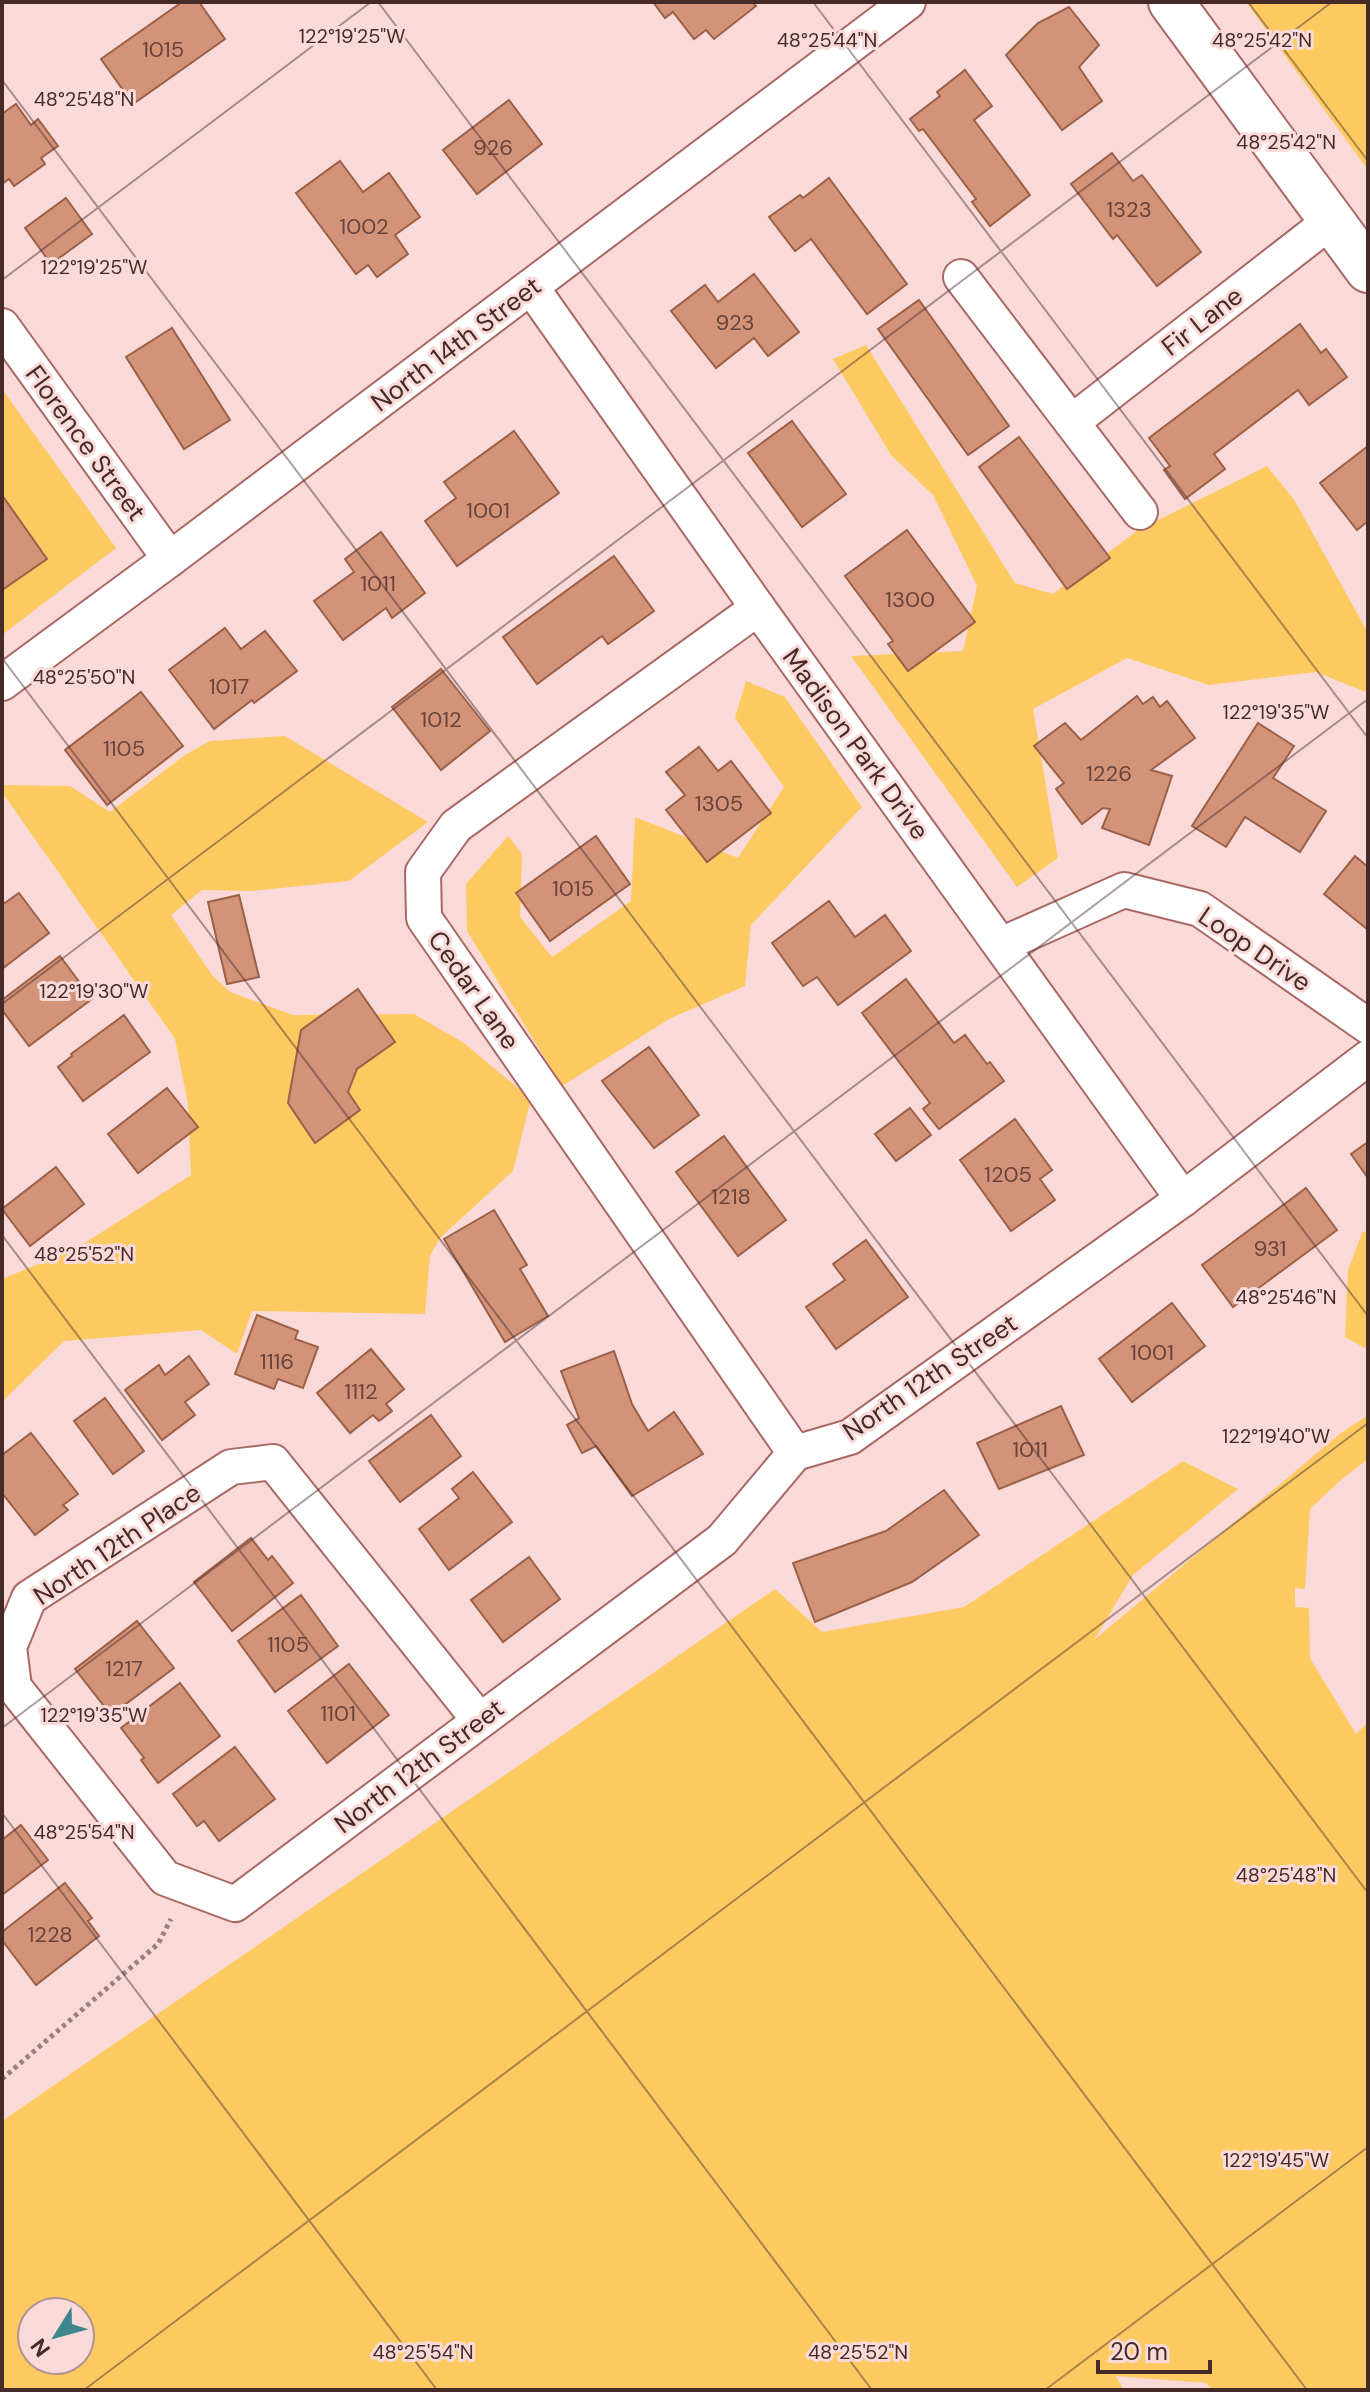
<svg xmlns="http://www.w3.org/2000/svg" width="1370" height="2392" font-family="'DM Sans',sans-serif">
  <rect width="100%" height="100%" fill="#f9dad8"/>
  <g fill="#fdca62" fill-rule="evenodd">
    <polygon points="1246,2 1368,2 1368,170"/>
    <polygon points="866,345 1015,583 1053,594 1138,530 1267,466 1295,501 1368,633 1368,693 1316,672 1209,685 1127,658 1033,709 1058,858 1017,887 851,656 963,651 977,586 933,495 891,455 833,359"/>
    <polygon points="2,389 116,548 2,635"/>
    <polygon points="746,681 785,697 862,807 751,925 745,986 671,1018 562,1086 467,931 466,884 508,836 522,854 520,917 552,957 631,901 635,817 738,858 784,787 735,718"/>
    <polygon points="285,736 428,822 349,881 252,891 202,890 171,915 212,975 230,992 293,1015 414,1014 464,1043 531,1099 513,1171 440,1238 430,1256 425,1314 252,1311 237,1354 201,1330 64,1341 2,1402 2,1279 77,1248 191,1175 188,1104 175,1039 2,792 2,785 70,786 110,812 185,755 210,741"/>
    <polygon points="1368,1230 1368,1350 1345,1337 1348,1270 1362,1233"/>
    <path d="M1368,1415V1459L1342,1479L1310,1509L1305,1589L1295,1588V1607L1309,1608L1310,1658L1356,1734L1368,1722V2390H1212L1206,2383L1116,2376L1124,2390H2V2121L775,1589L822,1632L964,1607L1183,1461L1238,1489L1133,1575L1094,1640L1341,1433ZM32,2312H80V2360H32Z"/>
  </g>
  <g fill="#d39379" stroke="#9c6048" stroke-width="2">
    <polygon points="182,2 199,2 225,39 133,104 101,59"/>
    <polygon points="653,2 752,2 756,6 714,39 706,30 694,39 673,12 665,18"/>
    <polygon points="1069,7 1099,45 1079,67 1102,101 1062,130 1006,55 1038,23"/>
    <polygon points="965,70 992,106 974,120 1030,195 990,226 972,202 976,199 923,129 919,131 910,119 940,96 937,92"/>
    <polygon points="509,100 542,144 477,194 443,150"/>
    <polygon points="16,104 31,125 38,119 58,146 41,158 45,164 14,186 9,179 2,184 2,114"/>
    <polygon points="1112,153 1133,181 1142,175 1201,252 1157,286 1117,235 1113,239 1071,184"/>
    <polygon points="340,161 363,192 389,173 420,217 395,235 408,254 377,277 368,265 356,274 296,193"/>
    <polygon points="829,178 907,284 867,314 811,239 795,251 769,217 800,195 803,198"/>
    <polygon points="66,198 92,234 51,264 25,228"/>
    <polygon points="754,274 799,332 768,356 754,338 716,368 671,311 705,285 718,302"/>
    <polygon points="919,300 1009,426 968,455 878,329"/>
    <polygon points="1300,324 1321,353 1326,349 1347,377 1309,405 1298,390 1214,454 1225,469 1185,499 1164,470 1170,466 1149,438"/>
    <polygon points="172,328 230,420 184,449 126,357"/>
    <polygon points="792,421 846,494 802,527 748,453"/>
    <polygon points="514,431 559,493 457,566 425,521 456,498 444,482"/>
    <polygon points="1019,437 1110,558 1067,589 979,467"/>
    <polygon points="1368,446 1368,521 1357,530 1320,483"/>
    <polygon points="2,495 47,559 2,590"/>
    <polygon points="907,530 975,622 908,671 888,644 893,641 845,576"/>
    <polygon points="381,532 425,593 392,618 386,608 343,640 314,601 354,572 345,559"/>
    <polygon points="614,556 654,611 608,644 602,636 537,684 503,637"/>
    <polygon points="225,628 241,649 265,631 297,671 254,703 252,700 214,729 169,670"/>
    <polygon points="441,669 490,731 441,770 392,707"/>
    <polygon points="141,692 183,746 107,805 65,750"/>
    <polygon points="1137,696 1143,704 1153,697 1160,707 1167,701 1195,738 1151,770 1172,776 1149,845 1102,828 1110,809 1103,808 1082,824 1056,789 1064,783 1034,746 1065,723 1081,740"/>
    <polygon points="1258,723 1294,746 1273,778 1326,811 1300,852 1245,817 1226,847 1192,826"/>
    <polygon points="699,747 718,771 731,761 771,813 707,862 666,810 685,795 666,772"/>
    <polygon points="596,836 630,884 550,941 516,893"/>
    <polygon points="1355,856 1368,867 1368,930 1324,894"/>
    <polygon points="19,893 49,933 2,969 2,905"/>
    <polygon points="239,895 259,977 227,984 208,902"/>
    <polygon points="829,901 855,937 885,915 911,951 838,1005 817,977 803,986 772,943"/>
    <polygon points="60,956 92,999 29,1046 2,1010 2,1000"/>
    <polygon points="906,979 954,1043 965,1035 987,1064 990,1062 1004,1081 939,1129 923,1109 930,1103 862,1013"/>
    <polygon points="358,989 395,1042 357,1069 348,1092 360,1110 315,1143 288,1103 301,1030"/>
    <polygon points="124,1015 150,1052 83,1101 58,1067 72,1056 71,1054"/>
    <polygon points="649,1047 699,1115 654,1148 602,1081"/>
    <polygon points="167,1088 198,1127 138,1173 108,1134"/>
    <polygon points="910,1108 931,1135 896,1161 875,1134"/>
    <polygon points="1015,1119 1052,1170 1040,1179 1055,1200 1011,1231 960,1160"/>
    <polygon points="724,1136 786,1220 738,1256 676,1172"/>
    <polygon points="1368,1142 1368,1178 1351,1154"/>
    <polygon points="56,1167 84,1204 30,1246 2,1209"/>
    <polygon points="1306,1188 1337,1230 1233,1307 1202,1265"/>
    <polygon points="494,1210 527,1265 520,1269 548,1316 505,1342 444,1239"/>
    <polygon points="866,1240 908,1297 836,1349 806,1307 845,1280 833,1264"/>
    <polygon points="1172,1303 1205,1346 1132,1402 1099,1359"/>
    <polygon points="257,1315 298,1331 295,1339 318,1347 303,1388 278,1379 274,1389 235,1374"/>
    <polygon points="371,1349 404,1389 386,1404 392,1411 379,1421 373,1415 350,1433 317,1393"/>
    <polygon points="614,1351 632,1404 648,1431 674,1412 703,1454 632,1496 596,1446 582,1453 567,1425 579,1418 561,1371"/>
    <polygon points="189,1356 209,1384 185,1402 195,1415 162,1440 125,1390 159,1365 165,1375"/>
    <polygon points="105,1398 144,1451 113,1474 74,1421"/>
    <polygon points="1061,1406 1084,1455 999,1489 977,1443"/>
    <polygon points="431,1415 461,1456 400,1502 369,1461"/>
    <polygon points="31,1433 78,1494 63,1505 68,1510 35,1535 2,1493 2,1455"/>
    <polygon points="473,1472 512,1522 449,1570 419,1529 459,1498 452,1489"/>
    <polygon points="944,1490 979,1535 912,1582 815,1622 793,1563 886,1531"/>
    <polygon points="251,1538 268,1560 272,1556 293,1583 232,1631 194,1582"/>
    <polygon points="529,1557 560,1599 503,1642 471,1600"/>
    <polygon points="301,1595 338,1646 275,1692 238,1641"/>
    <polygon points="137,1621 174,1668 111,1715 75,1669"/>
    <polygon points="349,1664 389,1715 327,1763 288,1711"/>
    <polygon points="180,1683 220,1736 158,1783 141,1760 144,1758 121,1728"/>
    <polygon points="235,1747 275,1799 219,1841 204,1821 197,1826 173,1794"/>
    <polygon points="21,1825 48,1860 2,1895 2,1840"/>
    <polygon points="65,1883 92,1918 88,1921 99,1936 36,1985 2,1940 2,1932"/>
  </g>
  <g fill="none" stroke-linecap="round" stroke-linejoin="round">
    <g stroke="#aa6864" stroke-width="38">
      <g id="street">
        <polyline points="961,277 1140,512"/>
        <polyline points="531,287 758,608 1183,1199"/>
        <polyline points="2,326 170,559"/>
        <polyline points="1072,422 1332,220"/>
        <polyline points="758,608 456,826 423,872 424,918 795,1453"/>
        <polyline points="2,683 170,559 908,2"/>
        <polyline points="1001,945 1124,890 1200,909 1368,1026"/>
        <polyline points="480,1721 273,1462 231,1467 29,1598 9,1647 14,1687 165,1878 235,1904 722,1540 795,1453 850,1437 1183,1199 1368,1058"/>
      </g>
    </g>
    <g stroke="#aa6864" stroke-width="48">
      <polyline id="secondary" points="1171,2 1368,270"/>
    </g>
    <polyline stroke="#9d807e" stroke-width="5" stroke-dasharray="4 4" stroke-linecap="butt" points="2,2079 158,1944 171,1919"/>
    <use href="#street" stroke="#fff" stroke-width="34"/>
    <use href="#secondary" stroke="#fff" stroke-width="44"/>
  </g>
  <path fill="none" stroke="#462a28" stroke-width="2" stroke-opacity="0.45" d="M378,2L1368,1316M813,2L1368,738M1248,2L1368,161M2,80L1368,1893M2,280L371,2M2,658L1307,2390M2,1004L1332,2M2,1235L872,2390M2,1728L1368,699M2,1813L437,2390M84,2390L1368,1423M1045,2390L1368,2147"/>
  <g text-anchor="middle" stroke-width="6" stroke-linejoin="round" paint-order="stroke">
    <g font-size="22" fill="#69443c">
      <text x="163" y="57">1015</text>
      <text x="493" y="155">926</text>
      <text x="1129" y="217">1323</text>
      <text x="364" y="234">1002</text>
      <text x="735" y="330">923</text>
      <text x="488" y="518">1001</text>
      <text x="378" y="591">1011</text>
      <text x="910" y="607">1300</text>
      <text x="229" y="694">1017</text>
      <text x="441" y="727">1012</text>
      <text x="124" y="756">1105</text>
      <text x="1109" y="781">1226</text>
      <text x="719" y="811">1305</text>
      <text x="573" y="896">1015</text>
      <text x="1008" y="1182">1205</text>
      <text x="731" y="1204">1218</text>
      <text x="1270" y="1256">931</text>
      <text x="1152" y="1360">1001</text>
      <text x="277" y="1369">1116</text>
      <text x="361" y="1399">1112</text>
      <text x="1030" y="1457">1011</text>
      <text x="288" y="1652">1105</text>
      <text x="124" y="1676">1217</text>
      <text x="338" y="1721">1101</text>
      <text x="50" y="1942">1228</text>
    </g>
    <g font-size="26" fill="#462a28" stroke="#f9dad8">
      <text transform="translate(1202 321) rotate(-38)" y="9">Fir Lane</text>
      <text transform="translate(456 344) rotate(-37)" y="9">North 14th Street</text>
      <text transform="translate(86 443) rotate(54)" y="9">Florence Street</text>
      <text transform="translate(856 744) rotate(54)" y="9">Madison Park Drive</text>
      <text transform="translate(1255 949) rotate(34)" y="9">Loop Drive</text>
      <text transform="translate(474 990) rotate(55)" y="9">Cedar Lane</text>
      <text transform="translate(930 1377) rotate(-34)" y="9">North 12th Street</text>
      <text transform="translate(117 1544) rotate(-34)" y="9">North 12th Place</text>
      <text transform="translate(419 1766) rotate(-37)" y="9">North 12th Street</text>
    </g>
  </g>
  <g font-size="20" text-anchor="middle" fill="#462a28" stroke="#f9dad8" stroke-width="6" stroke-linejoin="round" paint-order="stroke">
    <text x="352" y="43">122°19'25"W</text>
    <text x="827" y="47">48°25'44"N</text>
    <text x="1262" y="47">48°25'42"N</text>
    <text x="84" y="106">48°25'48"N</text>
    <text x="1286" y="149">48°25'42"N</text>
    <text x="94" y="274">122°19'25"W</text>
    <text x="84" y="684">48°25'50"N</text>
    <text x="1276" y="719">122°19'35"W</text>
    <text x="94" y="998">122°19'30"W</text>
    <text x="84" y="1261">48°25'52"N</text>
    <text x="1286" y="1304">48°25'46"N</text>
    <text x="1276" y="1443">122°19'40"W</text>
    <text x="94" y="1722">122°19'35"W</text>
    <text x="84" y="1839">48°25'54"N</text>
    <text x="1286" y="1882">48°25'48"N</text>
    <text x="1276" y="2167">122°19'45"W</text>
    <text x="423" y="2359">48°25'54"N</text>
    <text x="858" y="2359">48°25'52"N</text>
  </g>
  <rect width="1370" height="2392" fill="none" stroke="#462a28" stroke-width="8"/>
  <g transform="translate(56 2336) rotate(233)"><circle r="38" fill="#f9dad8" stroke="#b19492" stroke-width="2"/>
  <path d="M0-6L14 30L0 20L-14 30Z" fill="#3e868c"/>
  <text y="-12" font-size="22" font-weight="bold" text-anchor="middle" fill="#462a28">N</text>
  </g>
  <path d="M1098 2360v12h112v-12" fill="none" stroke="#462a28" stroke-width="4"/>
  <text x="1110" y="2360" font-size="24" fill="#462a28" stroke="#f9dad8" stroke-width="6" paint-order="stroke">20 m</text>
</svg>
